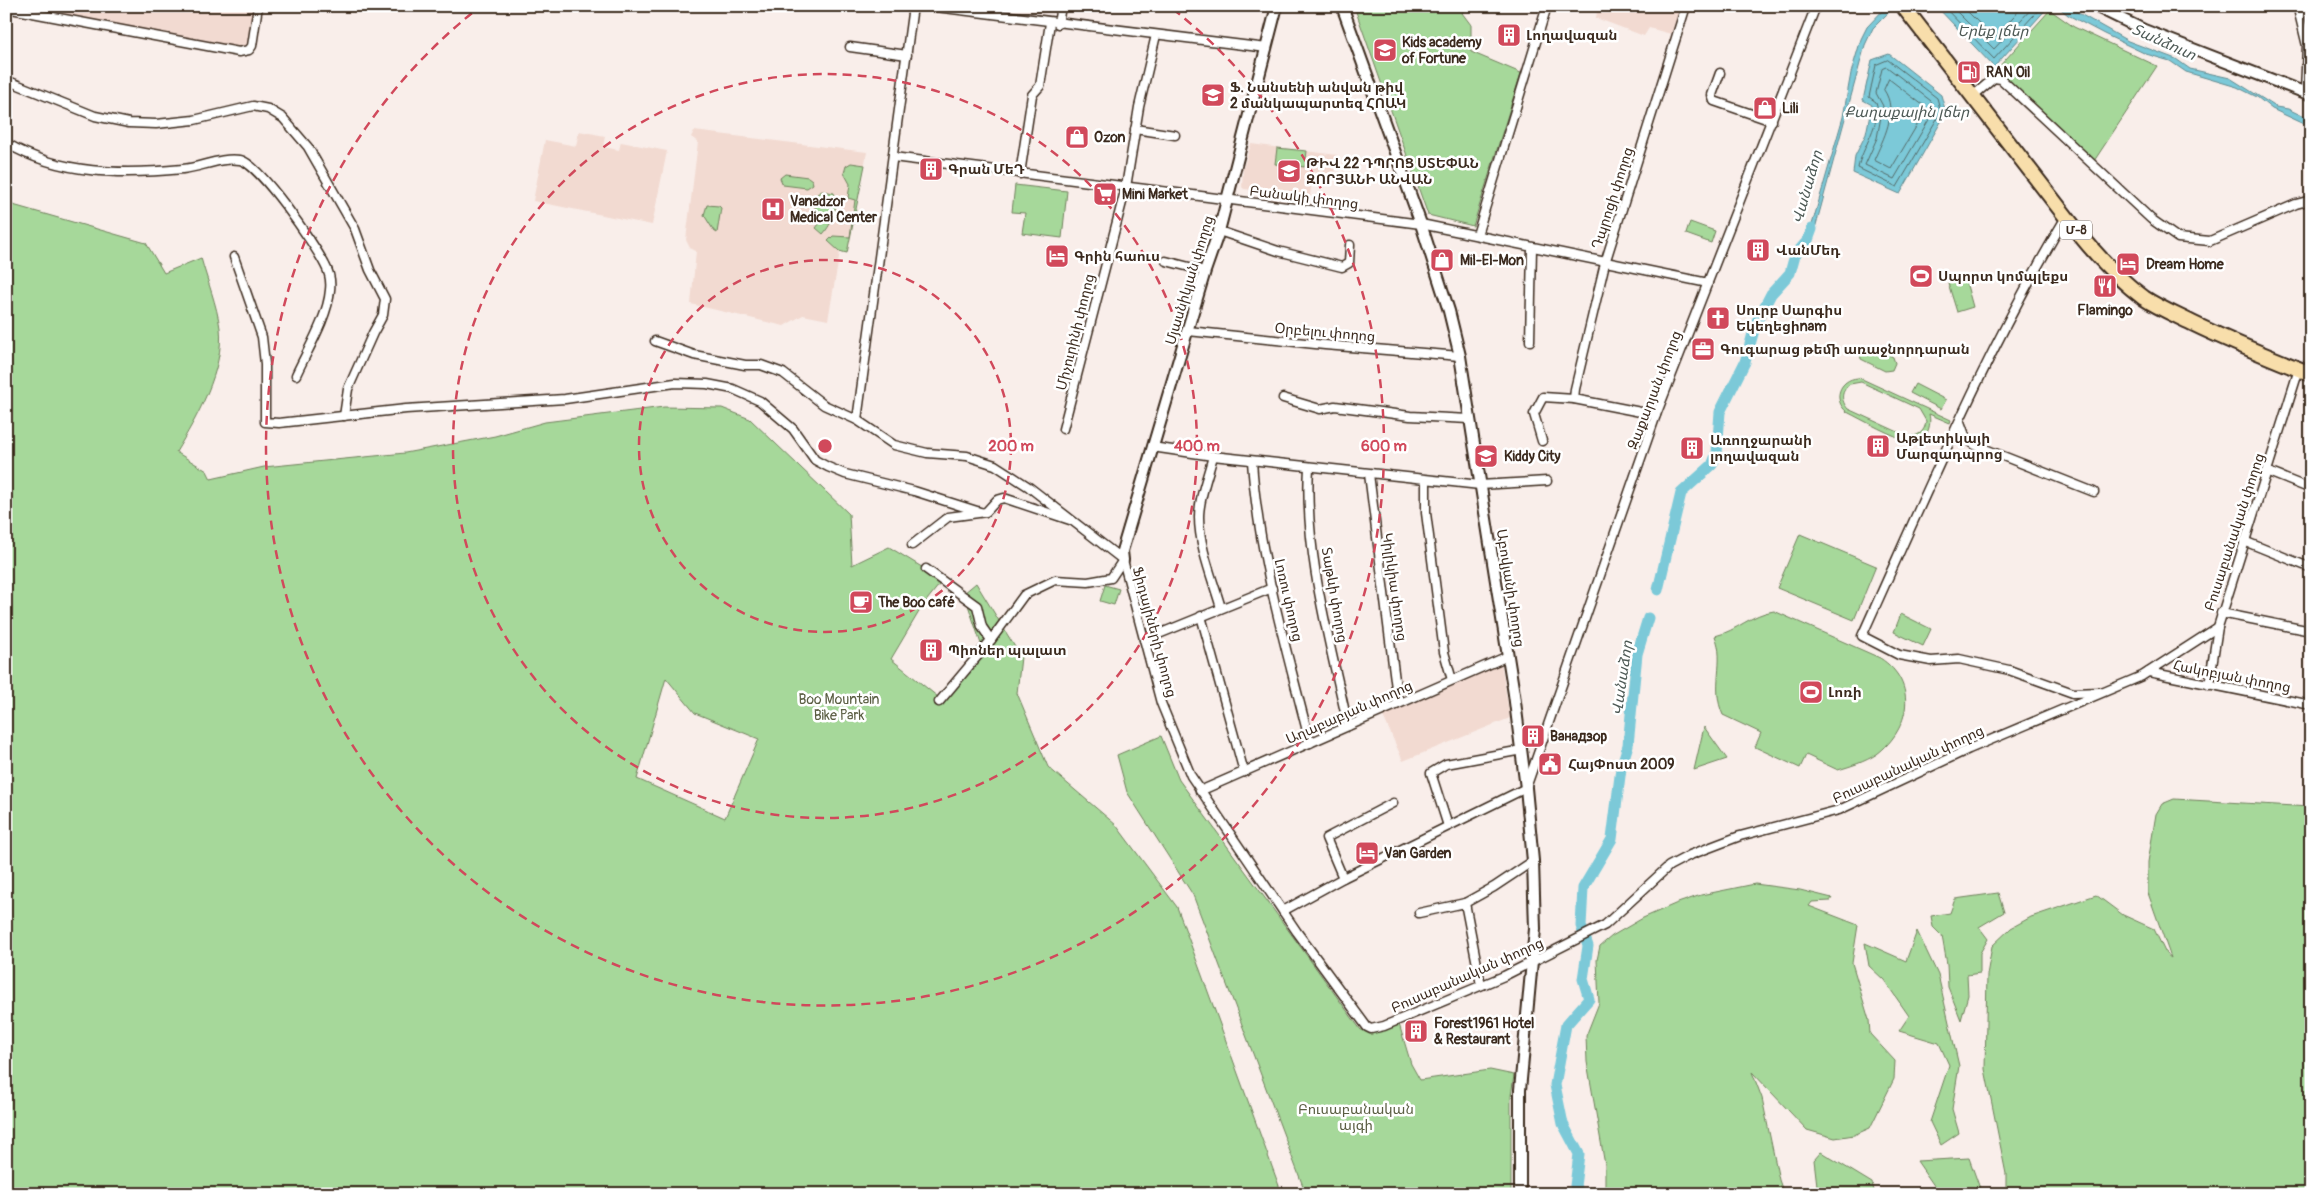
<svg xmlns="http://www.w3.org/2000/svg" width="2317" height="1200" font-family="Pangolin,'Noto Sans Armenian',sans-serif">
  <rect width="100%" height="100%" fill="#f9eeea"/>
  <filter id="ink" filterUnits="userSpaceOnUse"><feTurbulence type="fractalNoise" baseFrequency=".02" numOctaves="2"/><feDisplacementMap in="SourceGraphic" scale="10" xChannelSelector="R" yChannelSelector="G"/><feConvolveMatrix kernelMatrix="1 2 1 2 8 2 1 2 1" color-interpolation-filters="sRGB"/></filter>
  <g filter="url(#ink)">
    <g fill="#f2dad1">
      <polygon points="15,6 254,6 250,43 243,49"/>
      <polygon points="1598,6 1675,6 1680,8 1671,34 1649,28 1644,36 1596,18"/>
      <polygon points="579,131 605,136 603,147 619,150 621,142 667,151 652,225 533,201 545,140 576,146"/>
      <polygon points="694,131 867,152 851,237 847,253 840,252 828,320 803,315 784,326 691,304 696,251 690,248 686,240 698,142 691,137"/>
      <polygon points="1251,144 1337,155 1335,175 1313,172 1310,197 1244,189 1242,187 1243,169"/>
      <polygon points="1501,663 1510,718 1403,761 1383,716"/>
    </g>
    <g fill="#a6d89a" stroke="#70815c" fill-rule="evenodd">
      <polygon points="1354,6 1467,6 1462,13 1471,25 1471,52 1521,73 1473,226 1428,215"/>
      <polygon points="2050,10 2074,27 2157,66 2094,161 1997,69"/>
      <polygon points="1277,148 1307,151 1305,167 1275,164"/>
      <polygon points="851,163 865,165 847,253 839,251 828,241 833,236 850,237 855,200 848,198 850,184 844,173 846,166"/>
      <polygon points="785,174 808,177 812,180 813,184 807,188 783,185 780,178"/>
      <polygon points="1015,185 1067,191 1062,238 1022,233 1025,213 1012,212"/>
      <path d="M822,191L834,193C839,206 832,224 823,234L816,228L819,224L810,216L815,209L817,194Z"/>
      <path d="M6,203L146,243L164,273L201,258C207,280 217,305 220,328C225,369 196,419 176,452L207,471L211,479L264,467L405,453L495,436L545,422L664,407L722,408L750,419L849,514L852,565L889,547L943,580L923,605L891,659L938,697L985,656L964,593L976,583L1021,657L1017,693L1048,767L1116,825L1177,907L1282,1194H6ZM666,678L695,713L759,739L725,818L637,779Z"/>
      <polygon points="707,205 719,206 721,208 717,233 714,231 704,215"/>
      <polygon points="1690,222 1715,231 1711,243 1686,234"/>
      <polygon points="1965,278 1973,307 1957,312 1948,283"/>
      <polygon points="1870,345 1893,357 1895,363 1892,370 1885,371 1861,359 1860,353 1863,348"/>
      <path d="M1858,378L1862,379L1951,420L1950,423L1929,414C1932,426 1927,442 1911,441C1896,439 1861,419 1847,412C1832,400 1839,379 1858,378ZM1861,382L1919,409L1926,421C1925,432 1918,437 1907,436L1848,409C1840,400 1841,391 1850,384Z"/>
      <polygon points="1915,384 1946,400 1941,409 1910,393"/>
      <polygon points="1800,534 1876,566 1854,620 1777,588"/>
      <polygon points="1105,585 1119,589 1114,605 1100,601"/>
      <path d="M1774,611L1880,658C1919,683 1910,729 1877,754C1865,762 1851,766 1838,770L1806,755L1800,768L1755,747L1761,733L1723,715C1710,686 1726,662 1715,636C1737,631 1751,614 1774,611Z"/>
      <polygon points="1901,614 1931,629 1923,646 1894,632"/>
      <polygon points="1704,727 1727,759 1694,770"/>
      <polygon points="1161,736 1179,780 1361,1030 1380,1031 1399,1024 1411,1064 1420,1080 1490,1070 1514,1075 1511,1096 1511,1194 1306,1194 1193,895 1127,792 1117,755"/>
      <polygon points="2174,799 2311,807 2311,1194 2006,1194 2006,1174 1985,1069 1987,975 1992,946 2011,928 2031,917 2096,895 2123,915 2154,929 2166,954 2171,958 2148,893 2148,862 2156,814 2162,804"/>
      <polygon points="1755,884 1800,890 1832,898 1830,901 1812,902 1809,906 1858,925 1852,963 1869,1020 1870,1034 1895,1061 1894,1079 1870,1128 1854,1135 1835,1138 1807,1130 1752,1072 1762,1098 1779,1180 1784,1194 1605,1194 1605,1165 1587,1062 1586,1036 1599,1003 1597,960 1600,946 1612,936 1643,918 1675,904 1701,895"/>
      <polygon points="1998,893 2004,912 1979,927 1988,939 1980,953 1980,973 1967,975 1968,995 1961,1020 1948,987 1947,964 1942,936 1933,927 1931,916 1950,913 1955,899"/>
      <polygon points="1917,931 1938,975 1959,1066 1952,1109 1959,1133 1941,1145 1930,1122 1949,1065 1939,1043 1899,1031 1909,1016 1884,980 1869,966 1865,943 1906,961"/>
      <polygon points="1821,1152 1872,1183 1875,1194 1818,1194 1814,1160"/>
      <polygon points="1969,1158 1982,1194 1937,1194 1937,1190 1917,1161"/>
    </g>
    <g fill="#7bc9d8" stroke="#61898e">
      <polygon points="1895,6 1873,28 1865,45 1816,225 1811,239 1807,242 1843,117 1851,73 1861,39 1867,27 1886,7"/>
      <polygon points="1936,6 2049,6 1994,67"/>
      <polygon points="2057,6 2066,6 2128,41 2176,59 2190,69 2230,78 2276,107 2288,109 2311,120 2311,127 2272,109 2257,97 2237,87 2186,72 2170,61 2146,54 2104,34 2068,15"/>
      <polygon points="1889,54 1941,95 1946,113 1900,194 1853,173 1855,156 1866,134 1872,105 1863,100 1872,60"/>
    </g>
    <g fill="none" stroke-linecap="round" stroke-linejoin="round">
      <g stroke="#556a68" stroke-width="1">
        <polyline points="1943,6 1994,59 2042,6"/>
        <polyline points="1951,6 1994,49 2034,6"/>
        <polyline points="1962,6 1994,38 2023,6"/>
        <path d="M1888,60L1937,98L1941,112L1897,187L1858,168C1861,150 1883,120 1876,102L1869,97L1876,65Z"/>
        <polygon points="1887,67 1931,101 1934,111 1894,179 1865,165 1877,138 1883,106 1876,93 1882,69"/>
        <path d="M1889,79L1924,106L1926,110L1891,169L1874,160C1883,139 1899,112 1884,90Z"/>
      </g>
      <g stroke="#7bc9d8" stroke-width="11">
        <polyline points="1658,590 1681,493 1712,465 1717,453 1720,412 1745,362 1756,323 1771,294 1790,273 1795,255 1808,240 1812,229"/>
        <polyline points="1580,1194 1575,1186 1579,1154 1563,1124 1555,1085 1566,1025 1589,999 1583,979 1588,946 1581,926 1583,888 1612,839 1621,768 1628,745 1637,654 1648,618"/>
      </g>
      <g stroke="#3b2a1e" stroke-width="11">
        <g id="street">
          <polyline points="928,6 1267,48"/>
          <polyline points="6,8 239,52 249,50 252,46 258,6"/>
          <polyline points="1058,24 1061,6"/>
          <polyline points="850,47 907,55"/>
          <polyline points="1720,73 1712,95 1714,101 1772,121"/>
          <polyline points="6,80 95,116 129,123 156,124 194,120 253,106 268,109 283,118 308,147 355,229 370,270 385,299 383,315 373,333 348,389 344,416"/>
          <polyline points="2305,92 2307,46 2299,13 2311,11"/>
          <polyline points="1973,96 1994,78 2001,79 2151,219 2178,238 2210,241 2296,204 2311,200"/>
          <polyline points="1135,129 1175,135"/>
          <path d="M6,143C60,175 123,175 183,169C201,167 222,157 240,160C259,163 315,245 325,265C329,272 331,282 330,290C328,317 307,351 296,375"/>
          <polyline points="893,157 1421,224 1708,283"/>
          <polyline points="1020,174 1032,95 1040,86 1050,23"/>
          <path d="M2066,217C1986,350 1926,495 1862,636L1899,655L1931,661L1959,659L2009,670L2073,693L2100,692"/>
          <polyline points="1219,231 1278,251 1342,267 1349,263 1350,245"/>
          <polyline points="1477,235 1547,6"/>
          <polyline points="234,257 262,337 265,364 265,422 279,423 406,409 565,399 675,383 707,384 733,389 760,401 793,429 815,460 828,467 845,474 914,491 980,512"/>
          <polyline points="1166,261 1205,271"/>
          <polyline points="1188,331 1325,345 1460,356"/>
          <polyline points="655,341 694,355 745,365 761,365 783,373 824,405 857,420 894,445 927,453 967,456 995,465 1029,487 1123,560 1161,703 1191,776 1297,932 1367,1027 1371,1029 1384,1026 1504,976 1605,925 1669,866 1690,855 1740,836 1839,810 1969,749 2142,676 2218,627 2299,369"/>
          <polyline points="1530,341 1532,248"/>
          <polyline points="1283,398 1320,409 1335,406 1410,416 1469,419"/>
          <polyline points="1574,399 1575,389 1605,263 1686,6"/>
          <polyline points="857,420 913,6"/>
          <polyline points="1960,422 1966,438 1975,445 2094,492"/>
          <polyline points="1063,429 1126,187 1139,107 1156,35"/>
          <polyline points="1542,441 1534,414 1543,397 1574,399 1656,415"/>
          <polyline points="1152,447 1213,456 1480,485 1547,481"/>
          <path d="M1213,456C1208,476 1199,497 1199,517C1199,547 1213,580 1221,608"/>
          <path d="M1252,461C1258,556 1287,650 1310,743"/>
          <path d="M1309,467C1304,553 1330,642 1348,726"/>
          <polyline points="2266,471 2311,489"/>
          <polyline points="1369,474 1398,704"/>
          <polyline points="1426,480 1426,513 1444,652 1452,680"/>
          <polyline points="2244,541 2311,568"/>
          <polyline points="912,545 948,517 986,512 997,500 1004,498 1070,520"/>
          <polyline points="926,569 977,606 982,627 991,640"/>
          <polyline points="2221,613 2311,631"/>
          <polyline points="1201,616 1244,772"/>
          <polyline points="1144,640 1272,588"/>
          <polyline points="2149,672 2311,705"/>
          <polyline points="2209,685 2218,627"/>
          <polyline points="939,702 991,640 1024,595 1055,580 1088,582 1111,578 1123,560"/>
          <polyline points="1200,791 1508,656"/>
          <polyline points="1448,826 1431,773 1446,764 1522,750"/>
          <polyline points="1343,878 1326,838 1393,803"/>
          <polyline points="1465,903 1481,985"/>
          <polyline points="1283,911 1343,878 1526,788 1656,415 1816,6"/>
          <polyline points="1419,913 1465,903 1494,887 1533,861"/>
        </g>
      </g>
      <g stroke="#3b2a1e" stroke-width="14">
        <g id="secondary">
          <polyline points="1342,6 1421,224 1449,311 1460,356 1514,694 1526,788 1533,861 1535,929 1520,1090 1520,1194"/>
          <polyline points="2095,6 2144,30 2311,95"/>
          <polyline points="1123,560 1122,551 1205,271 1219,231 1277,6"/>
        </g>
      </g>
      <g stroke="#3b2a1e" stroke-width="18">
        <path id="highway" d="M1903,6L2077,231C2097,256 2118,279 2144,298C2159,308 2176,315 2192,323C2231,342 2271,358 2311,374"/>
      </g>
      <use href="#street" stroke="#fff" stroke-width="8"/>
      <use href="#secondary" stroke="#fff" stroke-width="10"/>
      <use href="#highway" stroke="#f8deab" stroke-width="14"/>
    </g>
  </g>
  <g fill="none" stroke="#d1495b" stroke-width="2.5" stroke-dasharray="9 6">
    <circle cx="825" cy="446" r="186"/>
    <circle cx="825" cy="446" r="372"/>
    <path d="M1173 9A559 559 0 1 1 477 9"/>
  </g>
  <defs>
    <g id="building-square" transform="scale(1.25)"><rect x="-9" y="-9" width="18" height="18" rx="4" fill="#d1495b" stroke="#fff"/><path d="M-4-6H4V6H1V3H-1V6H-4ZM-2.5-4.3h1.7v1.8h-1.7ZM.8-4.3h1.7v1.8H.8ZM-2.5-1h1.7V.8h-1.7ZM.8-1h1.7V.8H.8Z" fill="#fff"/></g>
    <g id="school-square" transform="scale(1.25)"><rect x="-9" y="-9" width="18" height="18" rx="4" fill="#d1495b" stroke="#fff"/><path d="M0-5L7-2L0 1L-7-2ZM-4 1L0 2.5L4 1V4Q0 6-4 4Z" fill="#fff"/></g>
    <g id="fuel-square" transform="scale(1.25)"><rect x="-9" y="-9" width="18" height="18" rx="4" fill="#d1495b" stroke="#fff"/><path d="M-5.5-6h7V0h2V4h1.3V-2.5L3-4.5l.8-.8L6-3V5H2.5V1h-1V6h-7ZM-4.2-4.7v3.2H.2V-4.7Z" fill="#fff"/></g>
    <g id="shop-square" transform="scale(1.25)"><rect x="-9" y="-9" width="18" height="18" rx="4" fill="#d1495b" stroke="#fff"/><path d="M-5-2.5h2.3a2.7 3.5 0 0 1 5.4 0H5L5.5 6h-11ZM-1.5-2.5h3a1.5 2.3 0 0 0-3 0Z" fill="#fff"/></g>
    <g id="supermarket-square" transform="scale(1.25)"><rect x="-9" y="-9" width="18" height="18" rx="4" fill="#d1495b" stroke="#fff"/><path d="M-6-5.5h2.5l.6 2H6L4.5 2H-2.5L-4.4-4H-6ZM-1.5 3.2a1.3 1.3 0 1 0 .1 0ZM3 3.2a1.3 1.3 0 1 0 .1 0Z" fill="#fff"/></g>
    <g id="hospital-square" transform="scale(1.25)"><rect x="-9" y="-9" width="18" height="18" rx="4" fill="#d1495b" stroke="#fff"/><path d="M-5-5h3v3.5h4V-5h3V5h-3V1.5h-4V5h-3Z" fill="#fff"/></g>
    <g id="hotel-square" transform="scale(1.25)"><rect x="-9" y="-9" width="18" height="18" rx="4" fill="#d1495b" stroke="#fff"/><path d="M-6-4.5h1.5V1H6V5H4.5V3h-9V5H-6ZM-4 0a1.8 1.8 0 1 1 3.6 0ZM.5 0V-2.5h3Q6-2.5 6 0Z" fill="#fff"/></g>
    <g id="stadium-square" transform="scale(1.25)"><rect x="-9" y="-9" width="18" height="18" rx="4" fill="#d1495b" stroke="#fff"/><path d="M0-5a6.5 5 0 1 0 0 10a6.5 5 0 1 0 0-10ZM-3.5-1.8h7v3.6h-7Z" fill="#fff"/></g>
    <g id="restaurant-square" transform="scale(1.25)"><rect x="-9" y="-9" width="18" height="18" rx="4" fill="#d1495b" stroke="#fff"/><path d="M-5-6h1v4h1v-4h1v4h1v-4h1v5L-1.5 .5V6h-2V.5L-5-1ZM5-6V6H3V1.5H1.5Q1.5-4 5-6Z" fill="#fff"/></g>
    <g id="church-square" transform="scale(1.25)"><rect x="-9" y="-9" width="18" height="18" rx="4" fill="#d1495b" stroke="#fff"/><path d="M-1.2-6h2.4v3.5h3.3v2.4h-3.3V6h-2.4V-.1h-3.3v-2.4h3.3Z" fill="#fff"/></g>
    <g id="office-square" transform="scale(1.25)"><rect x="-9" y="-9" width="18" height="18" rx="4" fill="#d1495b" stroke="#fff"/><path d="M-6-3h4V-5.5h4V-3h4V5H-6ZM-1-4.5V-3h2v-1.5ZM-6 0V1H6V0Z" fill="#fff"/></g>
    <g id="cafe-square" transform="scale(1.25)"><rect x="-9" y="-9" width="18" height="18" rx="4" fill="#d1495b" stroke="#fff"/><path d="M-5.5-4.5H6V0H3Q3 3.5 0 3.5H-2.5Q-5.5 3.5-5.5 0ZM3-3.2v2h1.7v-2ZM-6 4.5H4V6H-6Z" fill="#fff"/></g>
    <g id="civic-square" transform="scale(1.25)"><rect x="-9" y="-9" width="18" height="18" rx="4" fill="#d1495b" stroke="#fff"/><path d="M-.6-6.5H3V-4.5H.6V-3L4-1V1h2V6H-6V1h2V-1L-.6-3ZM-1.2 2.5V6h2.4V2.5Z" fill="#fff"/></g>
  </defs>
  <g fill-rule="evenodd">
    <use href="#building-square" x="1509" y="35"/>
    <use href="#school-square" x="1385" y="50"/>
    <use href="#fuel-square" x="1969" y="72"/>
    <use href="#school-square" x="1213" y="95"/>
    <use href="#shop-square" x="1765" y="108"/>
    <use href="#shop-square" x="1077" y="137"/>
    <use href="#building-square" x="931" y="169"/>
    <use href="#school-square" x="1289" y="171"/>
    <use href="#supermarket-square" x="1105" y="194"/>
    <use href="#hospital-square" x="773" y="209"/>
    <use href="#building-square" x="1758" y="250"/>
    <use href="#hotel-square" x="1057" y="256"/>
    <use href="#shop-square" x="1442" y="260"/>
    <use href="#hotel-square" x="2128" y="264"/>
    <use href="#stadium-square" x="1921" y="276"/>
    <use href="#restaurant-square" x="2105" y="286"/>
    <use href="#church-square" x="1718" y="318"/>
    <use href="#office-square" x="1703" y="349"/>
    <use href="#building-square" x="1878" y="446"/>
    <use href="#building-square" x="1692" y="448"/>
    <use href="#school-square" x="1486" y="456"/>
    <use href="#cafe-square" x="861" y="602"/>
    <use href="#building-square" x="931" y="650"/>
    <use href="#stadium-square" x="1811" y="692"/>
    <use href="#building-square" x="1533" y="736"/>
    <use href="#civic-square" x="1550" y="764"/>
    <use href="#hotel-square" x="1367" y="853"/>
    <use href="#building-square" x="1416" y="1031"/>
  </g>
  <g text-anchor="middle" stroke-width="5" stroke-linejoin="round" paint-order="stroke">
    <rect fill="#fff" stroke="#766a62" stroke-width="1" x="2060" y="220.5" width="32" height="19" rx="4"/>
    <g font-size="12" font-weight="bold" fill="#3b2a1e">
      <text x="2076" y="234">Մ-8</text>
    </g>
    <g font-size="14" font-weight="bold" fill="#3b2a1e" stroke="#fff" text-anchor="start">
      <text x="1526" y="40">Լողավազան</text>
      <text x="1402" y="47">Kids academy<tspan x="1402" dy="16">of Fortune</tspan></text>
      <text x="1986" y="77">RAN Oil</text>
      <text x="1230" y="92">Ֆ. Նանսենի անվան թիվ<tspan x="1230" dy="16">2 մանկապարտեզ ՀՈԱԿ</tspan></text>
      <text x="1782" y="113">Lili</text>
      <text x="1094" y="142">Ozon</text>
      <text x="1306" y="168">ԹԻՎ 22 ԴՊՐՈՑ ՍՏԵՓԱՆ<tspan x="1306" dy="16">ԶՈՐՅԱՆԻ ԱՆՎԱՆ</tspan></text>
      <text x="948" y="174">Գրան ՄեԴ</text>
      <text x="1122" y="199">Mini Market</text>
      <text x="790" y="206">Vanadzor<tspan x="790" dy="16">Medical Center</tspan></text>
      <text x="1776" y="255">ՎանՄեդ</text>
      <text x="1074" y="261">Գրին հաուս</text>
      <text x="1460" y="265">Mil-El-Mon</text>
      <text x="2146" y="269">Dream Home</text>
      <text x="1938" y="281">Սպորտ կոմպլեքս</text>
      <text x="1736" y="315">Սուրբ Սարգիս<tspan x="1736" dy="16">Եկեղեցիnam</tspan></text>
      <text x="2105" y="315" text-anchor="middle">Flamingo</text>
      <text x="1720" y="354">Գուգարաց թեմի առաջնորդարան</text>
      <text x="1896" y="443">Աթլետիկայի<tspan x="1896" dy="16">Մարզադպրոց</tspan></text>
      <text x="1710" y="445">Առողջարանի<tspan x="1710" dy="16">լողավազան</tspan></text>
      <text x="1504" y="461">Kiddy City</text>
      <text x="878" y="607">The Boo café</text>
      <text x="948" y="655">Պիոներ պալատ</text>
      <text x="1828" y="697">Լոռի</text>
      <text x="1550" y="741">Ванадзор</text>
      <text x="1568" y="769">ՀայՓոստ 2009</text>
      <text x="1384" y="858">Van Garden</text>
      <text x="1434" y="1028">Forest1961 Hotel<tspan x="1434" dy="16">&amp; Restaurant</tspan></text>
    </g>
    <g font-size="14" fill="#3b2a1e" stroke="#fff">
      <text transform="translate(1304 197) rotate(7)" y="5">Բանակի փողոց</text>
      <text transform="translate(1612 198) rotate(-72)" y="5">Դպրոցի փողոց</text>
      <text transform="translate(1189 280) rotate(-73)" y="5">Մյասնիկյան փողոց</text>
      <text transform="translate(1075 332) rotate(-76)" y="5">Միչուրինի փողոց</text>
      <text transform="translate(1325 332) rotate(5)" y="5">Օրբելու փողոց</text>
      <text transform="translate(1654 390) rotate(-69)" y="5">Զաքարյան փողոց</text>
      <text transform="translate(2234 532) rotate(-72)" y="5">Բուսաբանական փողոց</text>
      <text transform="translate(1395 587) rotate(82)" y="5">Կիլիկիա փողոց</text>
      <text transform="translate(1511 588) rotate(81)" y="5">Աբովյանի փողոց</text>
      <text transform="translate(1335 595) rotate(80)" y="5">Տաթևի փողոց</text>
      <text transform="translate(1289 600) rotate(77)" y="5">Լոռու փողոց</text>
      <text transform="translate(1155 632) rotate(75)" y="5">Ֆիդայիների փողոց</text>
      <text transform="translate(2232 676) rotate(11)" y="5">Հակոբյան փողոց</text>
      <text transform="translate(1349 712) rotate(-24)" y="5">Աղաբաբյան փողոց</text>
      <text transform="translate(1908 764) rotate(-25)" y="5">Բուսաբանական փողոց</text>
      <text transform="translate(1467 975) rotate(-24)" y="5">Բուսաբանական փողոց</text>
    </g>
    <g font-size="14" fill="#5b5e43" stroke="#fff">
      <text x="839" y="704">Boo Mountain<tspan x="839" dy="16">Bike Park</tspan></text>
      <text x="1356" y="1114">Բուսաբանական<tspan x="1356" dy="16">այգի</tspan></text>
    </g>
    <g font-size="15" font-style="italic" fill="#4e5a56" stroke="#fff">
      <text x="1993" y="36">Երեք լճեր</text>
      <text transform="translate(2164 42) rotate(24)" y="5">Տանձուտ</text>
      <text x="1907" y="117">Քաղաքային լճեր</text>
      <text transform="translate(1807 187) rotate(-74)" y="5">Վանաձոր</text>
      <text transform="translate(1622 678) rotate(-82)" y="5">Վանաձոր</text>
    </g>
  </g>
  <circle cx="825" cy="446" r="8" fill="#d1495b" stroke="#fff" stroke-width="2.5"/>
  <g font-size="15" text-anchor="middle" font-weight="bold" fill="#d1495b" stroke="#fff" stroke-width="5" stroke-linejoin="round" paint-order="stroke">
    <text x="1011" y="451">200 m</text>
    <text x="1197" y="451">400 m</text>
    <text x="1384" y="451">600 m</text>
  </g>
  <rect width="2317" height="1200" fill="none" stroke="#fff" stroke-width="25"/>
  <rect x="12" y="12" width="2292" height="1175" fill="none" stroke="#3b2a1e" stroke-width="2" filter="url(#ink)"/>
</svg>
